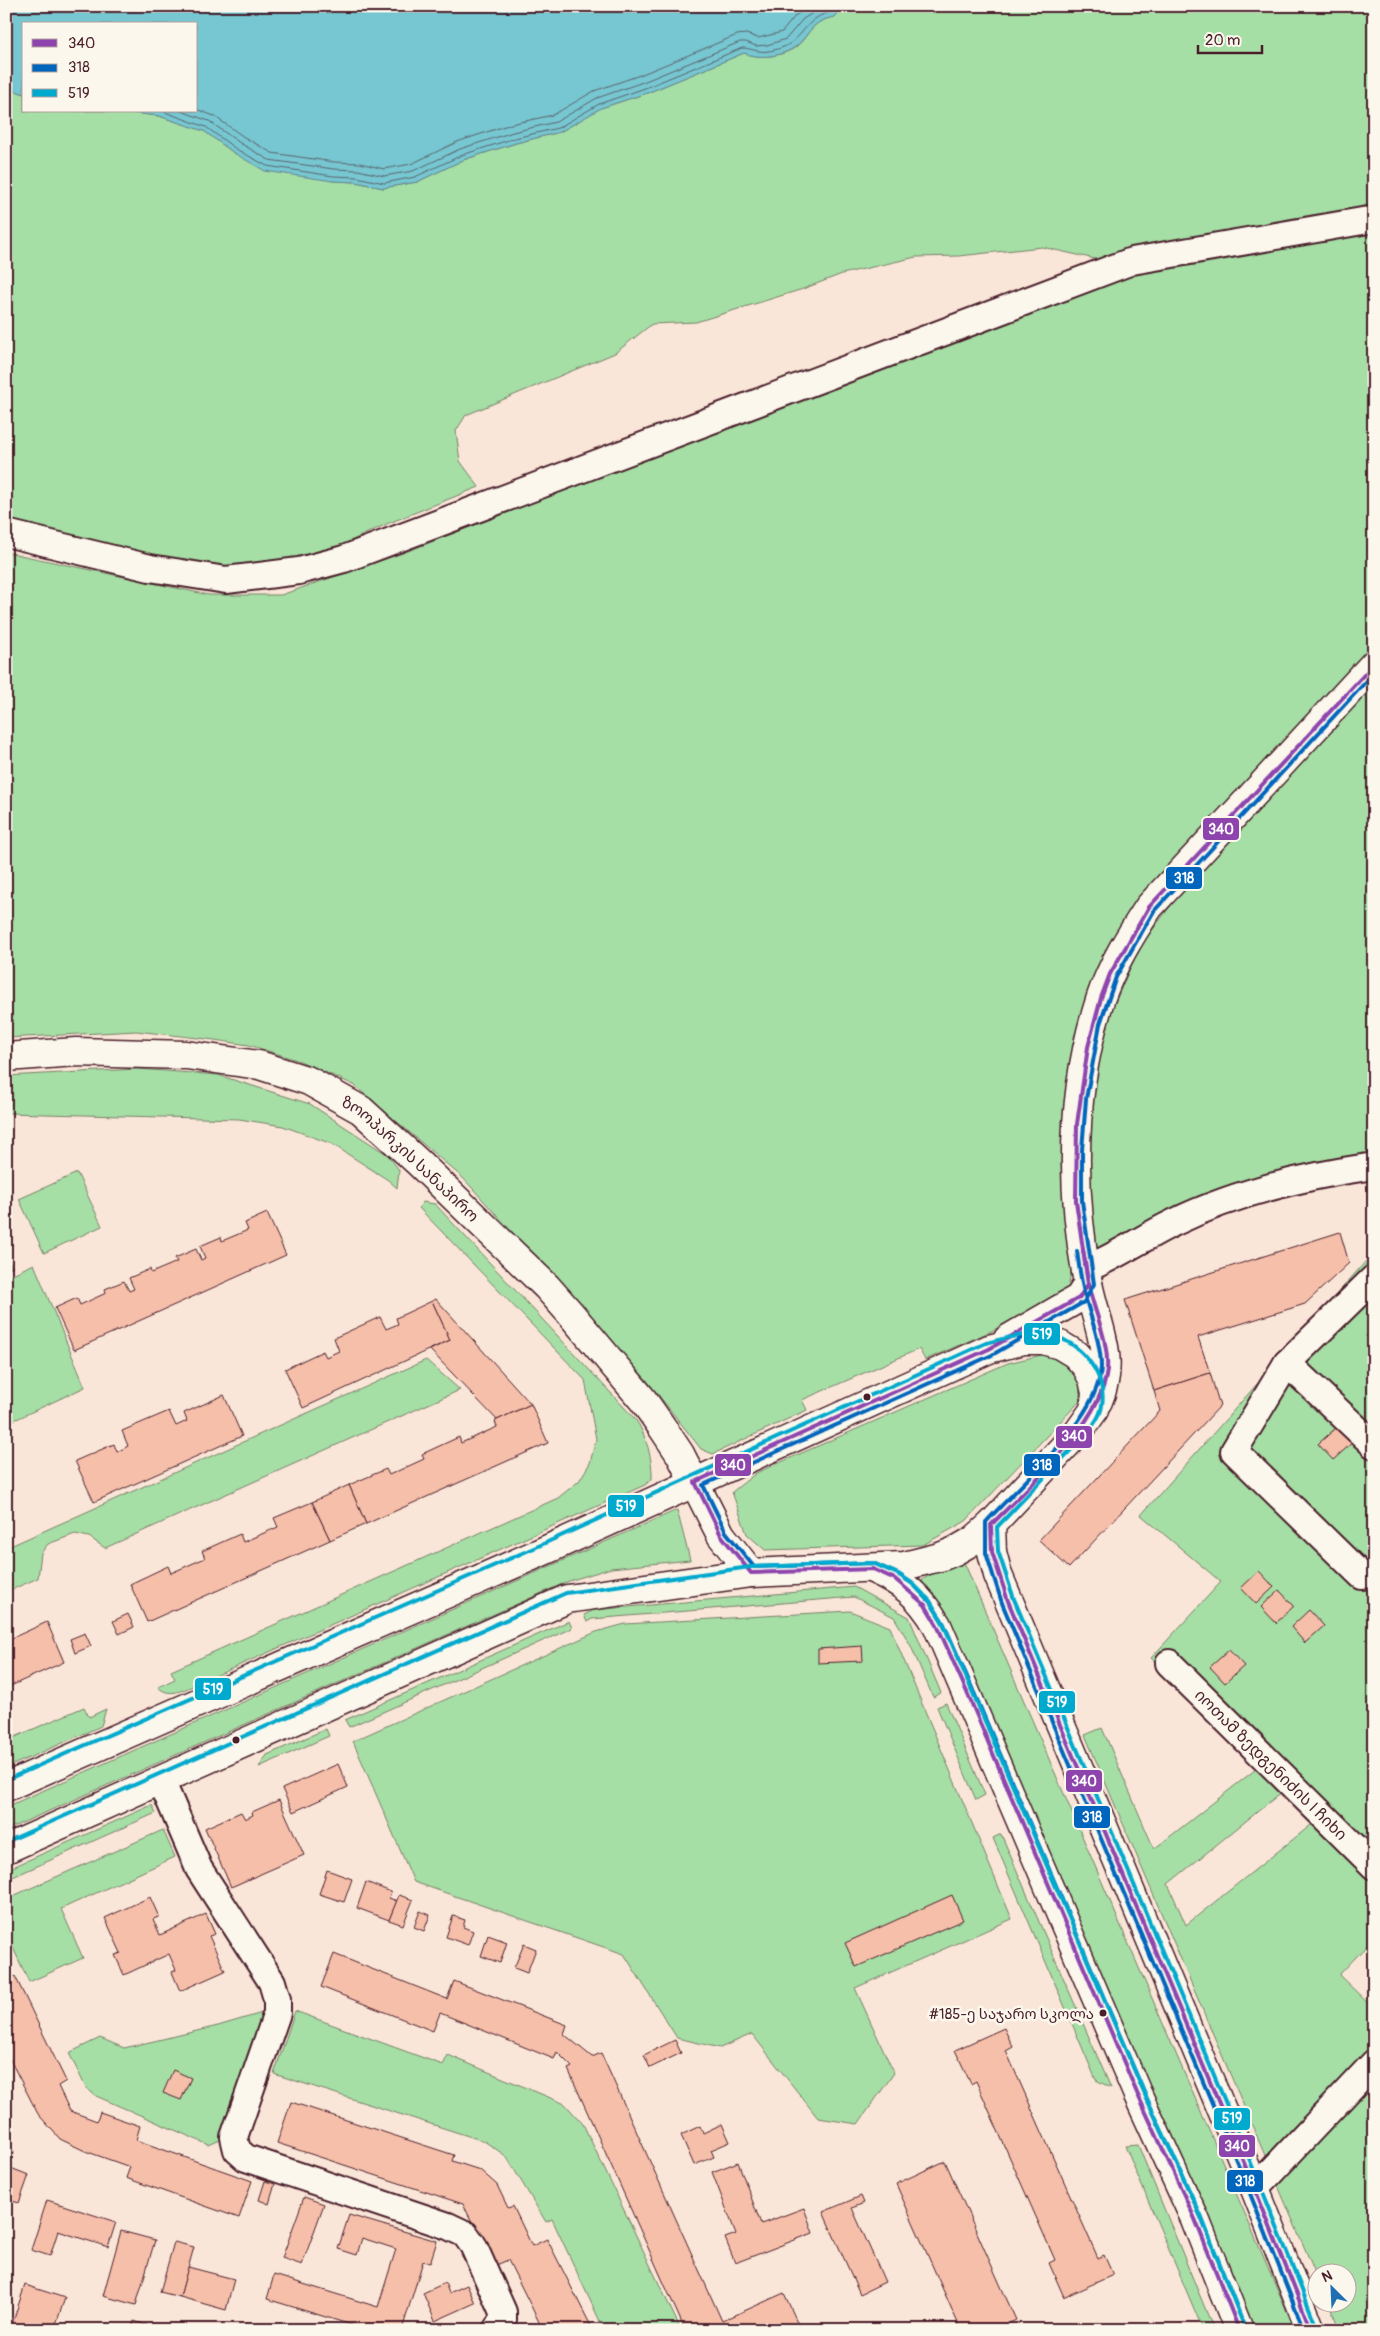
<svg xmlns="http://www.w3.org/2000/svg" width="1380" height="2336" font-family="Pangolin,'Noto Sans Georgian',sans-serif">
  <rect width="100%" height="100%" fill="#fae6d8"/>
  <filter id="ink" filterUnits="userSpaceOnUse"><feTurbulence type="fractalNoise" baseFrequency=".02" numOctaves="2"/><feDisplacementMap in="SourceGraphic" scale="10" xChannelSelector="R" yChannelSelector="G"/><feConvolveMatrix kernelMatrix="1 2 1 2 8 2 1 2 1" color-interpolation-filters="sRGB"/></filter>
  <g filter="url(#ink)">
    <g fill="#a5dfa5" stroke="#787f68" fill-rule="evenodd">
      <path d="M841,6H1374V208L1104,261L1042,247L959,256L916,257L842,274L803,289L696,322L652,324L615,353L466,415L456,431L460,461L479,487L389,523L320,555L219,567L153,556L6,522V87L24,94V111H115L159,116L204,131L234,153L333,181L356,182L383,188L417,182L463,160L516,143L560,132L601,108L647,93L744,53C758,59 779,57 793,49C810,38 808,21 835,17Z"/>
      <polygon points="1374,230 1374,650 1158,885 1103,962 1074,1037 1071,1273 1068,1289 1049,1306 925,1360 919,1349 802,1400 807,1410 713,1454 701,1449 645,1378 463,1178 354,1085 300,1061 249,1045 207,1039 136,1031 6,1038 6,552 209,595 281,595 403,553 1114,277"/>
      <polygon points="1374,682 1374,1158 1098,1259 1086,1167 1092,1075 1110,1014 1139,948 1201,865"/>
      <polygon points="138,1069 218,1075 310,1104 388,1155 399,1170 397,1188 388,1180 332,1144 283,1126 239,1119 6,1113 6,1076"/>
      <polygon points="77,1173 102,1226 44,1253 19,1199"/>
      <path d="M423,1202L435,1204L635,1419C646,1433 653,1461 652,1479L645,1485L204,1681C188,1687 171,1700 158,1687L175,1679L171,1671L558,1498L579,1481L590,1463L596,1439L585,1380L419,1208Z"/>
      <path d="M1374,1252V1938L1339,1975L1374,2009V2330H1340L1329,2304H1348V2274H1318L1317,2277L1085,1735L1102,1728L1154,1849L1260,1766L1151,1658L1221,1582L1141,1515ZM1288,1787L1316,1821L1186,1925L1168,1884Z"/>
      <polygon points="34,1264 85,1387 6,1424 6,1277"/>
      <polygon points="1050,1353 1080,1378 1080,1401 966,1521 923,1545 765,1550 747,1534 732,1492 756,1473 1008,1363"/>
      <polygon points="426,1360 460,1390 105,1548 89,1537 75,1534 48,1544 41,1553 38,1578 6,1592 6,1548"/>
      <polygon points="677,1510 690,1560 611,1568 569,1581 6,1830 6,1807"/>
      <polygon points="964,1562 1295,2330 1252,2330 922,1580 943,1567"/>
      <polygon points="854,1587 909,1617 941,1693 933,1697 910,1644 894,1617 854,1597 592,1619 587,1622 584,1615 594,1610"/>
      <polygon points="850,1611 890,1627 1012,1919 855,1988 894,2073 858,2124 818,2118 752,2034 720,2048 677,2038 624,1954 414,1882 353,1741 596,1632 625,1624"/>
      <polygon points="569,1621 572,1628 349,1727 345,1720"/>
      <polygon points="946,1703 985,1795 976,1800 937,1707"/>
      <polygon points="84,1707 89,1717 106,1709 101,1726 6,1768 6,1741"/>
      <polygon points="326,1729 329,1736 259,1767 267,1755"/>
      <polygon points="152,1805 156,1813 6,1880 6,1870"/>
      <polygon points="163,1830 175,1857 61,1909 83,1958 29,1982 6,1933 6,1899"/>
      <polygon points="1001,1834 1111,2088 1096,2080 993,1838"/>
      <polygon points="295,2011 443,2065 448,2055 565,2104 583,2124 681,2330 604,2330 552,2219 546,2222 506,2156 484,2141 274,2074"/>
      <polygon points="262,2013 267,2025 227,2133 220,2140 209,2145 96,2096 86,2088 69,2053 100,2038 124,2048 218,2026"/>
      <polygon points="1138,2145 1214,2330 1203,2330 1125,2146"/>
    </g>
    <path fill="#76c7d1" stroke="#64848f" d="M6,6H841L835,17C808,21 810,38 792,49C778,57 758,59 744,53L647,93L601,108L560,132L516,143L463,160L417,182L383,188L356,182L333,181L265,171L234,153L204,131L159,116L115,111H196V24H24V94L6,87Z"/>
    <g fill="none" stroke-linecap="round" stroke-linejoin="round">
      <g stroke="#5c626d" stroke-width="1">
        <polyline points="196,109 214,116 244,137 272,153 334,162 360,163 384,169 411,164 457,142 511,124 553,115 594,91 640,75 737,35 746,34 758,38 782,32 796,15 810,6"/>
        <path d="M162,111L206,127L236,149L267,166L333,176L357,177L384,183L415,177L462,155L515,138L558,128L599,104L645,88L742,48C751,48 758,53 769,51C775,50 786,47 791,43C807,30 809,17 831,12L836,6"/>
        <polyline points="181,111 209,121 240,143 269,160 334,169 358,170 384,176 413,171 460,149 513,132 556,122 597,98 643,82 740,42 746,42 756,46 767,45 786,39 803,19 819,9 828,6"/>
      </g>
    </g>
    <g fill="#f6bfaa" stroke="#4a1f2b">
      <polygon points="267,1213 286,1255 74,1350 55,1308 77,1298 80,1305 106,1293 105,1289 124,1281 129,1291 134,1289 129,1278 150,1269 151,1273 177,1262 175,1258 196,1249 201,1260 205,1258 200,1246 221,1237 222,1241 248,1230 245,1223"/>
      <polygon points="1340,1232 1349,1263 1305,1304 1198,1337 1210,1373 1154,1391 1125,1300"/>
      <polygon points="6,1255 12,1267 6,1270"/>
      <polygon points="436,1299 531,1404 497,1420 430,1350 450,1340 432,1301"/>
      <polygon points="432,1301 450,1340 303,1408 285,1369 323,1351 326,1357 339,1351 334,1338 380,1317 386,1329 398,1324 396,1318"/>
      <polygon points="1374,1329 1374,1344 1366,1336"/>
      <polygon points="1210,1373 1220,1406 1069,1568 1039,1540 1160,1411 1154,1391"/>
      <polygon points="224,1395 242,1436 94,1502 75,1461 114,1444 117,1452 128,1446 122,1431 169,1411 176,1426 187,1421 184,1413"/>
      <polygon points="531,1404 548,1443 366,1524 349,1485 386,1469 389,1475 424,1459 422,1454 459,1437 461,1443 497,1427 495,1421"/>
      <polygon points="1337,1427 1352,1443 1333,1460 1318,1444"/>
      <polygon points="349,1485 366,1524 330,1540 312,1502"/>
      <polygon points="312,1502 330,1540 147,1622 130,1584 168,1566 171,1573 205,1558 202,1551 240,1534 243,1542 278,1527 274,1518"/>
      <polygon points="1259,1571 1274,1587 1256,1604 1241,1588"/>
      <polygon points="1279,1590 1294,1606 1276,1623 1261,1607"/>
      <polygon points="1309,1610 1324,1626 1305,1643 1291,1627"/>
      <polygon points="128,1614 134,1627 119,1634 113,1621"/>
      <polygon points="47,1622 64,1662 6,1688 6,1647 12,1644 10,1639"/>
      <polygon points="85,1633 91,1646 75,1653 70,1639"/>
      <polygon points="862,1646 863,1661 818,1663 818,1649"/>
      <polygon points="1229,1650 1244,1666 1225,1683 1210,1667"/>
      <polygon points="338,1764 348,1787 293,1812 282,1789"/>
      <polygon points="279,1800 304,1855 231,1887 205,1828 241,1812 245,1819 253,1815 252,1812"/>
      <polygon points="327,1870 352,1879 344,1902 319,1894"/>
      <polygon points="366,1882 391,1892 389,1898 397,1901 389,1920 357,1908"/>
      <polygon points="399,1895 413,1900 403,1925 389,1920"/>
      <polygon points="952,1895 963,1920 856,1967 845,1943"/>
      <polygon points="150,1897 159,1917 153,1919 160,1935 206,1914 215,1934 209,1936 225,1971 180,1991 172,1972 176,1970 169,1954 124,1975 115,1955 121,1953 105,1918"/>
      <polygon points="420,1911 430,1915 424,1931 414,1927"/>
      <polygon points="453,1916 465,1920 463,1927 473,1931 468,1945 446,1937"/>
      <polygon points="488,1935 507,1942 500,1963 481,1956"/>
      <polygon points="524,1944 536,1949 527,1973 514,1968"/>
      <polygon points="334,1954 447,1999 454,1981 567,2025 564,2034 592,2057 601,2053 722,2321 784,2293 798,2324 787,2330 685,2330 568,2069 572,2067 557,2052 554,2059 440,2013 433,2031 321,1987"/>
      <polygon points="15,1976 66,2081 58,2086 70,2111 97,2121 100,2112 140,2126 136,2140 252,2181 239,2218 126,2178 130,2167 85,2151 60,2139 38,2114 6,2052 6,1980"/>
      <polygon points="1004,2028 1013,2047 1006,2051 1098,2258 1104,2255 1113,2275 1064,2297 1049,2263 1055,2260 976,2081 971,2084 955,2050"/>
      <polygon points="675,2040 681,2053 650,2068 644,2055"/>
      <polygon points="173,2070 191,2078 181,2100 163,2093"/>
      <polygon points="291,2102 454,2155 452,2161 480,2170 497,2185 508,2208 513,2206 532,2246 547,2239 593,2330 532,2330 541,2326 508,2260 494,2266 463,2204 277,2143"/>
      <polygon points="722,2124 730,2142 711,2150 714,2157 694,2165 681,2135 700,2126 703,2133"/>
      <polygon points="6,2137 14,2153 6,2157"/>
      <polygon points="945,2161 1016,2320 995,2330 961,2330 896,2184"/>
      <polygon points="738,2162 761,2224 804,2208 813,2233 735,2263 725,2238 736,2234 712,2172"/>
      <polygon points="13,2169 29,2175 19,2203 6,2199 6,2176 9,2178"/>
      <polygon points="265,2181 275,2184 269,2204 259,2200"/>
      <polygon points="861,2196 864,2203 852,2208 885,2282 860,2294 823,2212"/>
      <polygon points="304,2197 324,2204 302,2265 282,2258"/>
      <polygon points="47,2200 116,2222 108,2247 58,2231 50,2256 31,2250"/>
      <polygon points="349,2215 437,2241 430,2263 423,2261 402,2330 368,2330 267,2299 274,2275 378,2307 396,2249 362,2238 357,2255 338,2249"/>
      <polygon points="121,2231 155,2240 136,2305 103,2296"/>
      <polygon points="174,2242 194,2247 180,2297 160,2292"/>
      <polygon points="188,2267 234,2279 226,2310 180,2297"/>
      <polygon points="445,2283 449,2293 467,2285 475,2303 435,2321 423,2293"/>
      <polygon points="25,2285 65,2298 54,2330 10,2330"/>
      <polygon points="134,2321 162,2330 131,2330"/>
    </g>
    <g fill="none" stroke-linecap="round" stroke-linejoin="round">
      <g stroke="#4a1f2b" stroke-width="30">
        <g id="minor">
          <polyline points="6,533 150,568 226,580 299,571 344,559 1132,261 1374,219"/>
          <path d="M1086,1269C1117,1256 1144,1237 1173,1223C1236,1192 1305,1176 1374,1166"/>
          <polyline points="1287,1363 1374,1445"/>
          <polyline points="1362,1576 1234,1451 1287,1363 1374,1278"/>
          <path id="s1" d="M1169,1663L1374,1866"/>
          <polyline points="161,1780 199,1869 272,1982 277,1999 277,2013 234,2137 237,2150 246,2158 448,2226 465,2234 473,2245 503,2312 503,2320 496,2330"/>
          <polyline points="1255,2189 1374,2063"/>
        </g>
      </g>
      <g stroke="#4a1f2b" stroke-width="31">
        <g id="major">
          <path id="s2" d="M6,1057L76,1052L186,1055L259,1065L309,1081L361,1110L419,1163L547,1287L570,1313L643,1400L662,1427L680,1454L721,1535L751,1573"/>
          <polyline points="1008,1339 1079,1298 1088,1284"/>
          <path d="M1098,1401C1117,1358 1096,1325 1088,1283C1070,1188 1071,1089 1101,997C1112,965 1130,936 1149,907L1374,664"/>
          <polyline points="991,1525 992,1552 998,1575 1255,2189 1311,2330"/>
          <path d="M873,1569C904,1583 919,1595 937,1625L1137,2093L1195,2219L1239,2330"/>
          <polyline points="6,1787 546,1550 989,1349 1024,1340 1043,1340 1060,1345 1075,1354 1086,1366 1093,1379 1096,1393 1094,1410 1079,1431 991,1525 974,1540 955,1551 940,1557 904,1566 751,1573 567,1599 6,1849"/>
        </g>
      </g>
      <use href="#minor" stroke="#fbf7ec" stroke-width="26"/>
      <use href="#major" stroke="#fbf7ec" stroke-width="28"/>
      <g stroke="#fbf7ec" stroke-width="8">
        <g id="bus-1">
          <path d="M1083,1250C1086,1265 1087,1280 1091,1295C1097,1318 1109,1344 1107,1369C1103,1422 1027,1488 991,1525L992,1552L1008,1601L1255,2189L1311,2330"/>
          <polyline points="1239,2330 1195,2219 1137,2093 966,1690 937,1625 925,1605 895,1579 873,1569 751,1573 721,1535 695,1482 989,1349 1079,1298 1088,1284 1076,1201 1077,1124 1088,1047 1101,998 1110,974 1149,907 1374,664"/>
        </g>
      </g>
      <g stroke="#fbf7ec" stroke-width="8">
        <g id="bus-2">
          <path d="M1077,1251C1079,1266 1081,1282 1085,1296C1091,1319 1101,1343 1101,1367C1099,1419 1019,1485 986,1522V1553L1002,1603L1249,2191L1304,2330"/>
          <polyline points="1245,2328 1201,2217 1143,2090 972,1688 943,1622 930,1602 913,1584 898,1574 873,1563 754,1567 726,1532 703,1485 992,1355 1084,1302 1094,1284 1082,1201 1082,1150 1086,1099 1100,1024 1116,977 1154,911 1374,673"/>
        </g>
      </g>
      <g stroke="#fbf7ec" stroke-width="8">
        <g id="bus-3">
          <path d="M6,1780L543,1544L986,1343C1006,1338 1027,1332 1048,1335C1078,1339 1107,1373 1102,1405C1101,1415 1094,1424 1088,1432L997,1527L998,1551L1014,1599L1261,2187L1317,2328"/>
          <polyline points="6,1842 566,1593 750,1567 873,1563 898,1574 913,1584 930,1601 943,1623 1143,2090 1201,2216 1245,2328"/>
        </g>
      </g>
      <use href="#bus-1" stroke="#8e44ad" stroke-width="4"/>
      <use href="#bus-2" stroke="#0065bd" stroke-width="4"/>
      <use href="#bus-3" stroke="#00a9ce" stroke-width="4"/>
    </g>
  </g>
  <g fill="#4a1f2b" stroke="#fbf7ec" stroke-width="2">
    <circle cx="867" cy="1397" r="4.5"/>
    <circle cx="236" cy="1740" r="4.5"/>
    <circle cx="1103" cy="2013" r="4.5"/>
  </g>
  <g text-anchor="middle" stroke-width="5" stroke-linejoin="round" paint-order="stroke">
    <g font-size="15" fill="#4a1f2b" stroke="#fbf7ec" text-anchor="end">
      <text x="1094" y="2019">#185-ე საჯარო სკოლა</text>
    </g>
    <g font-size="16" fill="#4a1f2b" stroke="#fbf7ec">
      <text dy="6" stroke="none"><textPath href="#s2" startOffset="435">ზოოპარკის სანაპირო</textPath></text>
      <text dy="6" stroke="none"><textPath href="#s1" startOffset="144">იოთამ ზედგენიძის I ჩიხი</textPath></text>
    </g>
  </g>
  <g stroke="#fbf7ec" stroke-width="2">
    <rect x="1202" y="817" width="38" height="24" rx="5" fill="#8e44ad"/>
    <rect x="1165" y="866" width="38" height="24" rx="5" fill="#0065bd"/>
    <rect x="1023" y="1322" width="38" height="24" rx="5" fill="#00a9ce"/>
    <rect x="1055" y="1425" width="38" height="24" rx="5" fill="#8e44ad"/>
    <rect x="1023" y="1453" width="38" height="24" rx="5" fill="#0065bd"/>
    <rect x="714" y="1453" width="38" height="24" rx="5" fill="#8e44ad"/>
    <rect x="607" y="1494" width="38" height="24" rx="5" fill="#00a9ce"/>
    <rect x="194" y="1677" width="38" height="24" rx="5" fill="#00a9ce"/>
    <rect x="1038" y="1690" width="38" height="24" rx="5" fill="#00a9ce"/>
    <rect x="1065" y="1769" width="38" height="24" rx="5" fill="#8e44ad"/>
    <rect x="1073" y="1805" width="38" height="24" rx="5" fill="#0065bd"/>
    <rect x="1213" y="2107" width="38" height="24" rx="5" fill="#00a9ce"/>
    <rect x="1218" y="2134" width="38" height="24" rx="5" fill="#8e44ad"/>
    <rect x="1226" y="2169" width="38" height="24" rx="5" fill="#0065bd"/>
  </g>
  <g font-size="14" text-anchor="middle" font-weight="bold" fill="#fff">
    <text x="1221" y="834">340</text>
    <text x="1184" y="883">318</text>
    <text x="1042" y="1339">519</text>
    <text x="1074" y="1441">340</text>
    <text x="1042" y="1470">318</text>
    <text x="733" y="1470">340</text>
    <text x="626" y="1511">519</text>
    <text x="213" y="1694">519</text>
    <text x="1057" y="1707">519</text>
    <text x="1084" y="1786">340</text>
    <text x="1092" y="1822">318</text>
    <text x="1232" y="2123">519</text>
    <text x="1237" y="2151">340</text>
    <text x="1245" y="2186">318</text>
  </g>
  <rect width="1380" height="2336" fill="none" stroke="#fbf7ec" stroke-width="25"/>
  <rect x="12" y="12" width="1355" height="2311" fill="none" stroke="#4a1f2b" stroke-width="2" filter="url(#ink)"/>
  <rect x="22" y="22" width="175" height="90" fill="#fbf7ec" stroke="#b4a19f"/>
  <rect x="32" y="39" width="25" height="8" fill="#8e44ad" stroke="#b4a19f"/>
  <text x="68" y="48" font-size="15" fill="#4a1f2b">340</text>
  <rect x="32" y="64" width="25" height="8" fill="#0065bd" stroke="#b4a19f"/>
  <text x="68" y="72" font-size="15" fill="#4a1f2b">318</text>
  <rect x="32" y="89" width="25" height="8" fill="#00a9ce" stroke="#b4a19f"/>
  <text x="68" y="98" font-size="15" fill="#4a1f2b">519</text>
  <g transform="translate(1332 2288) rotate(336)"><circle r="24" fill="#fbf7ec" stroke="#b4a19f"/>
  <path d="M0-4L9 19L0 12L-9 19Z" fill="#1f6fb2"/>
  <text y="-8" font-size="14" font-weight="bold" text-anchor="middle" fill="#4a1f2b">N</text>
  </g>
  <path d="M1198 45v8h64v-8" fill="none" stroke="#4a1f2b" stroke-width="2.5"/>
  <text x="1205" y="45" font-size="15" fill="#4a1f2b" stroke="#fbf7ec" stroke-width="4" paint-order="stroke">20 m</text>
</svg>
